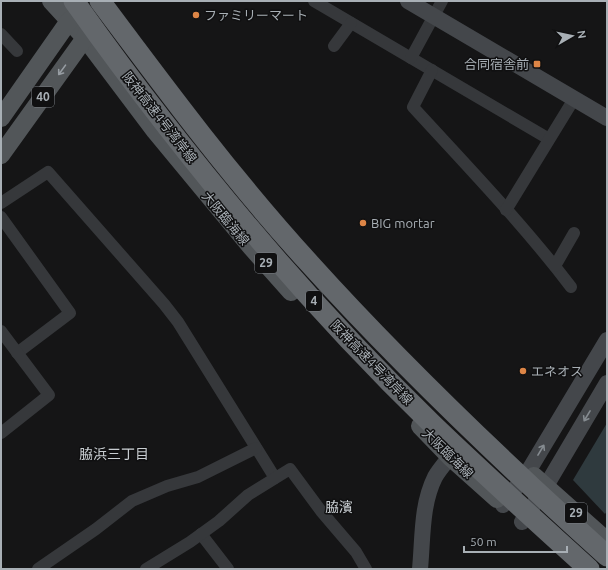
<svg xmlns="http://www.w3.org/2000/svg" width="608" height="570" font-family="Ubuntu,'Noto Sans JP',sans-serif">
  <rect width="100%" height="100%" fill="#151516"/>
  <polygon fill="#2f3a3e" points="607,423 607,511 605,514 573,480"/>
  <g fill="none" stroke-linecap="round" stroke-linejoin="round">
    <g stroke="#36383b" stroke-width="12">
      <polyline points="314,1 549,139"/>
      <polyline points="1,34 17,51"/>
      <polyline points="334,46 351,23"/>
      <polyline points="411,58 442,1"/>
      <path d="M432,70L413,107C467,166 523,224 571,287"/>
      <polyline points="1,203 48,172 164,304 178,322 275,478"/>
      <polyline points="506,210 574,99"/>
      <polyline points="1,217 70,313 17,353"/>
      <polyline points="555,266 574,233"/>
      <polyline points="1,331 49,395 1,433"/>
      <polyline points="201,534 228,569"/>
      <polyline points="38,569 96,529 132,501 167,486 198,477 256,448"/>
      <polyline points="146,569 190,542 219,521 248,495 290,469 321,511 356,552 366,569"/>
    </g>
    <g stroke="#44474b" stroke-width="16">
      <polyline points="408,1 607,118"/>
      <polyline points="503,505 529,470 607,340"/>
      <polyline points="522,522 546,486 607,383"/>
      <path d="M420,569C423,538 421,505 435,477C439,470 445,463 450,457"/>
    </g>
    <g stroke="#525659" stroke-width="18">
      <polyline points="51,1 85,38 155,131 251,247 291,292"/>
      <polyline points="1,118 69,21 78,14"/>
      <polyline points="1,155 85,38 89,28"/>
      <polyline points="420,426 450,457 497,499"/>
      <polyline points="534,476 607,541"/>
    </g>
    <g stroke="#63676b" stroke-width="21">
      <path d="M74,1C181,152 300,296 433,425C484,474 537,522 589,569"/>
      <path d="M100,1C167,91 234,181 310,264C403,367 504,463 607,556"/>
    </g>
  </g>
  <defs><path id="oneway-shaft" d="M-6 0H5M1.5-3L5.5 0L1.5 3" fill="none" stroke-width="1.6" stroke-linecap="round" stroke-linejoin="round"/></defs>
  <use stroke="#979da3" href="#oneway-shaft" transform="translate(62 70) rotate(126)"/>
  <g stroke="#858b90">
    <use href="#oneway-shaft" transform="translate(587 416) rotate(121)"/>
    <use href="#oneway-shaft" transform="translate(541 450) rotate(-59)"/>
  </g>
  <g fill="#dd8546" stroke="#101011" stroke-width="1.5">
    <circle cx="196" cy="15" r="4"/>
    <rect x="533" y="60" width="8" height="8" rx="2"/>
    <circle cx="363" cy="223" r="4"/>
    <circle cx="523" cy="371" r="4"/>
  </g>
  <g text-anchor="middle" stroke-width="3" stroke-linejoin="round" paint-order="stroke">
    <g fill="#101011" stroke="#7a7f84" stroke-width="1">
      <rect x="32" y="87" width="22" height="20" rx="3"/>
      <rect x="255" y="253" width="22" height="20" rx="3"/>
      <rect x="306" y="291" width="16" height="20" rx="3"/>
      <rect x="565" y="503" width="22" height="20" rx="3"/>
    </g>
    <g font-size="12" font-weight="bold" fill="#a8afb5">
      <text x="43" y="101">40</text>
      <text x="266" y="267">29</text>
      <text x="314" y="305">4</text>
      <text x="576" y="517">29</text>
    </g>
    <g font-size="13" fill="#a8afb5" stroke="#101011" text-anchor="start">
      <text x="204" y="20">ファミリーマート</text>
      <text x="529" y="69" text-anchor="end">合同宿舎前</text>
      <text x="371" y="228">BIG mortar</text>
      <text x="531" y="376">エネオス</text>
    </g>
    <g font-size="13" fill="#a8afb5" stroke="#101011">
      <text transform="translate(160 117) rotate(52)" y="5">阪神高速4号湾岸線</text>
      <text transform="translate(226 218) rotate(50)" y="5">大阪臨海線</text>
      <text transform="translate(372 362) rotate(46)" y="5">阪神高速4号湾岸線</text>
      <text transform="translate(448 453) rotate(44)" y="5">大阪臨海線</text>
    </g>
    <g font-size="14" fill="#c8cdd1" stroke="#101011">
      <text x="114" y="459">脇浜三丁目</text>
      <text x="339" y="512">脇濱</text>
    </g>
  </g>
  <rect width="608" height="570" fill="none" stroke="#a8afb5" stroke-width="4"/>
  <g transform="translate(572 36) rotate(81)" stroke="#101011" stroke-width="3" paint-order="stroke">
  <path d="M0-3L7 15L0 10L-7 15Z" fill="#a8afb5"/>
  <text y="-6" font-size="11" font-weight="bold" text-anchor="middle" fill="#a8afb5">N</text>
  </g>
  <path d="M464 546v6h103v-6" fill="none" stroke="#a8afb5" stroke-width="2"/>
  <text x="470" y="546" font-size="12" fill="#a8afb5" stroke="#101011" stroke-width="3" paint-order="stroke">50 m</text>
</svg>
